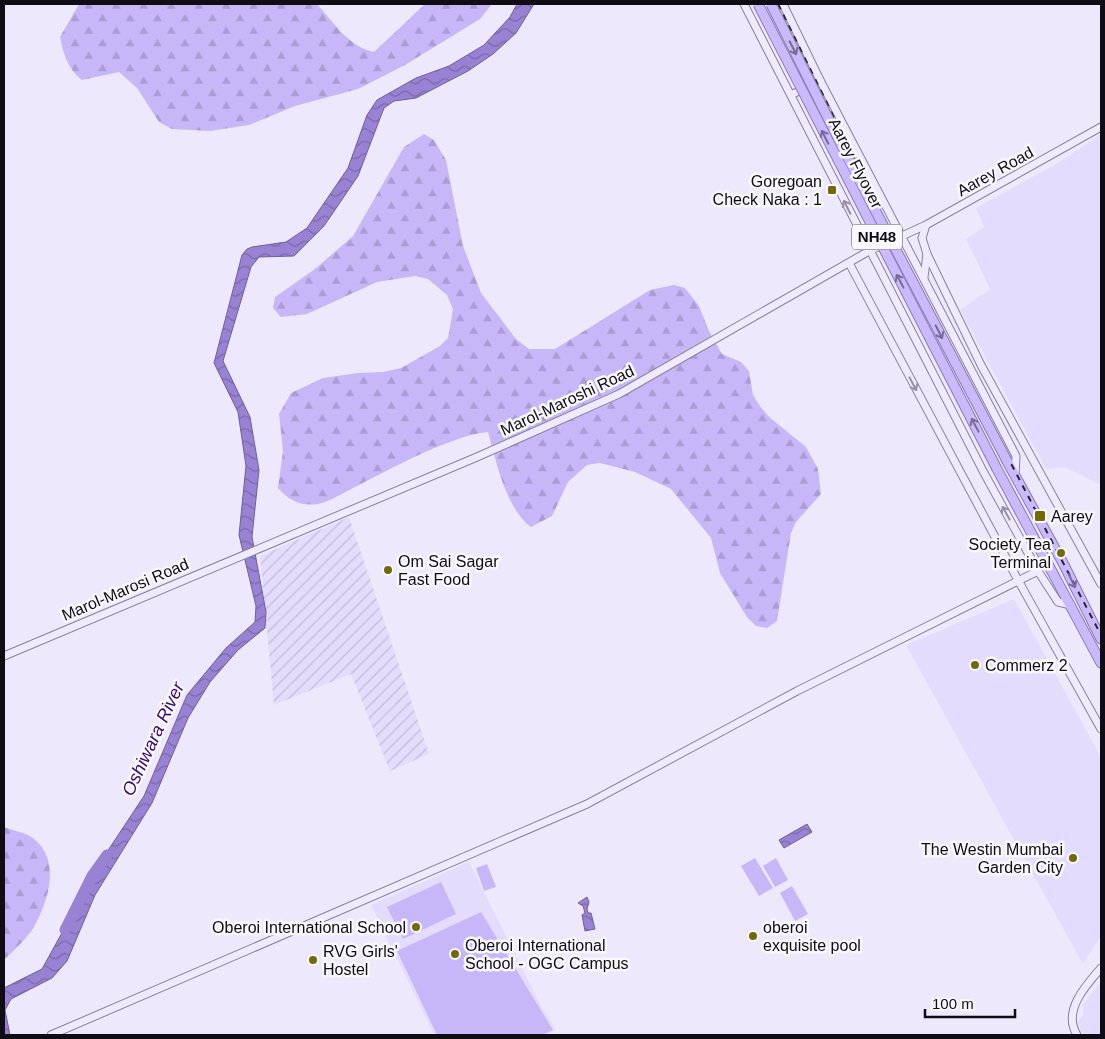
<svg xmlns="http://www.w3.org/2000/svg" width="1105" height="1039" font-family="Helvetica,sans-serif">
  <defs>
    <pattern id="industrial-furrows" width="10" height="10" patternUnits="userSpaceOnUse" patternTransform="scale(1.25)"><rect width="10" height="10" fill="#e4dcfc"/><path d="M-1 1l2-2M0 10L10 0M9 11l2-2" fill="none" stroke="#c2bcd7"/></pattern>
    <pattern id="forest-firs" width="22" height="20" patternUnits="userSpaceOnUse" patternTransform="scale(1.25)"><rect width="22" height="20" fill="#c8b7f8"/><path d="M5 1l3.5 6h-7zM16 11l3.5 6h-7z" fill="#ab9cd4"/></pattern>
    <pattern id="water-waves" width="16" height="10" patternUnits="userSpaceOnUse" patternTransform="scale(1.25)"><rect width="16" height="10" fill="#9982d3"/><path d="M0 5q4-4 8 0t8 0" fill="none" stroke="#7b69aa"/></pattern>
  </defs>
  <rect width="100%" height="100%" fill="#ede8fc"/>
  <g fill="#e4dcfc">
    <polygon points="1101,134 1101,485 1064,467 1046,469 960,310 990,289 966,239 984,227 976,208 1063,160"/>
    <polygon points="1014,599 1101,757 1101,936 1083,964 906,645"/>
    <polygon points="469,862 540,1004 556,1030 546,1035 434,1035 371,905"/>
    <polygon points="1101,982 1101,1035 1084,1035 1076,1025 1083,1015 1083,1004"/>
  </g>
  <polygon fill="url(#industrial-furrows)" points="349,517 429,754 390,771 351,674 274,705 260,556"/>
  <g fill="url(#forest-firs)">
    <path d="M79,4H317C333,22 349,47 374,52L425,4H492L480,19L405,65L358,89L295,106L249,125L210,131L172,129L159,122L137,88L119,72L82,80C67,68 64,55 60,37Z"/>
    <path d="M424,134L434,140L446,160L463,246L481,293L516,339L529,349H555L650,290L674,285L685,288L699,306L709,331L722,354L741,362L749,371L753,395L760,406L769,417L806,447L818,469L821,494L796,522L791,533L777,621L767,628L756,626L747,617L720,573L711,538L671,489L635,472L600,463L587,465L568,482L552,516L531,527C506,509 496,461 488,432C449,436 389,470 353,488C343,493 332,500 322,503C303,508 289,501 278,488L283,451L279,414L291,393L323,378L358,373L383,372L401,368L440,346L448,338L453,309L447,295L428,279L415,276L377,282L307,314L281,317L273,308L275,297L315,269L353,236L404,147Z"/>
    <path d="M4,827C12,830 26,833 33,838C60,859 50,897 36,923C29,937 15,949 4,960Z"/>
  </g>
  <g fill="#c8b7f8">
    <polygon points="755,858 773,888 759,896 741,866"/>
    <polygon points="776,858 788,880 775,887 763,866"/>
    <polygon points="487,864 496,887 484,891 476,868"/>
    <polygon points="441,882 456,914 403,939 387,907"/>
    <polygon points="792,886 808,914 795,921 780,893"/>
    <polygon points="481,912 553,1030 542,1035 437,1035 397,951"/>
  </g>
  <g fill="url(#water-waves)" stroke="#705f9a">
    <polygon points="517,4 534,4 516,33 493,54 468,71 416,98 394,101 384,108 358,176 324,226 294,256 259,257 251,267 223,361 250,417 259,470 252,537 266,612 265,628 238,650 210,682 188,718 152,803 95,895 67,961 52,978 11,999 5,1010 10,1035 4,1035 4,988 42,969 105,855 144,796 187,695 226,648 255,622 256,606 239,535 246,466 238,412 214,363 242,255 247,249 252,247 286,242 307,228 348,168 367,115 377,100 416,78 449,66 484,45 510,17"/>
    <polygon points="807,824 812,832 784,848 779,840"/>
    <polygon points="587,897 589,902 587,909 588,913 591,913 595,929 585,931 582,915 585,913 583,906 578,903"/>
  </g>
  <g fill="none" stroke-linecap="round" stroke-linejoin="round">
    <polyline stroke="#9982d3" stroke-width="11" points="65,930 92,876 107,855"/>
    <g stroke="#878298" stroke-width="9">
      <g id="secondary">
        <polyline points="744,4 983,471 1038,571 1058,602 1071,605"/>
        <polyline points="783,4 820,80 1016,456 1015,475"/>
        <polyline points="791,95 820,80"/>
        <polyline points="926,225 922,238 927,254 981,365 1101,584"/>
        <polyline points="849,263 1019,582 1101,729"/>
        <polyline points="924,277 927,254"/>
        <polyline points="4,656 477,457 619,394 869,251 926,225 1101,127"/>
        <polyline points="51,1035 587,804 797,691 1038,571"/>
        <path d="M1077,1035C1062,1011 1086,985 1101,968"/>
      </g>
    </g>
    <g stroke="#897cab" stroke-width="11">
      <g id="highway">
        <polyline points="1007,461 1063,563 1101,639"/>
        <polyline points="997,469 1101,663"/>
      </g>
    </g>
    <use href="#secondary" stroke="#efeafe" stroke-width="7"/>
    <use href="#highway" stroke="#cbb9fd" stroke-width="9"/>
    <polyline stroke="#29252f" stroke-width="2" stroke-dasharray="6 6" stroke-linecap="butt" points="778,4 910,271 1101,635"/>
    <g stroke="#897cab" stroke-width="11" stroke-linecap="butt">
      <g id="highway-bridge">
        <polyline points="758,4 997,469"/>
        <polyline points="771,4 854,170 1007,461"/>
      </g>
    </g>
    <use href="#highway-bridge" stroke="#cbb9fd" stroke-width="9"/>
  </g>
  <defs><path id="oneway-shaft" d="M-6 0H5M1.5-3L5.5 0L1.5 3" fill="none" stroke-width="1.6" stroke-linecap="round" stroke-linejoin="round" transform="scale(1.25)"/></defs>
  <g stroke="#766b94">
    <use href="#oneway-shaft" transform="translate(793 48) rotate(63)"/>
    <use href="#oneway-shaft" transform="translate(825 137) rotate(-117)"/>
    <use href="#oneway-shaft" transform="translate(900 281) rotate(-118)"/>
    <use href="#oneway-shaft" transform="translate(939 332) rotate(63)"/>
    <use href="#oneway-shaft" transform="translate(975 425) rotate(-118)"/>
    <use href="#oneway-shaft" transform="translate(1072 581) rotate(64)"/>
  </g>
  <g stroke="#9591a0">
    <use href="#oneway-shaft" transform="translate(847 207) rotate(-117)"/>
    <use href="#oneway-shaft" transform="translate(913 384) rotate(62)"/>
    <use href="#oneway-shaft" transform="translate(1006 513) rotate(-119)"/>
  </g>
  <g fill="#726a04" stroke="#f9f8fd" stroke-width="2">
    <rect x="827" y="185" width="10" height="10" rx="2.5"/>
    <rect x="1034" y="510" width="12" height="12" rx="2.5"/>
    <circle cx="1061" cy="553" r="5"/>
    <circle cx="388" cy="570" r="5"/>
    <circle cx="975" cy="665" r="5"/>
    <circle cx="1073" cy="858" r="5"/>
    <circle cx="416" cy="927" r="5"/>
    <circle cx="753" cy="936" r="5"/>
    <circle cx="455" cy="954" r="5"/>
    <circle cx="313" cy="960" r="5"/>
  </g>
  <g text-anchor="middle" stroke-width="5" stroke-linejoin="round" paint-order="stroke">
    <rect fill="#f9f8fd" stroke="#55535a" stroke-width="1" x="852" y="224.5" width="50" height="25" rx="4"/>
    <g font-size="15" font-weight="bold" fill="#0f0c14">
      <text x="877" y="242">NH48</text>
    </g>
    <g font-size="16" fill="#0f0c14" stroke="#f9f8fd">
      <text transform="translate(856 163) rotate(63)" y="6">Aarey Flyover</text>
      <text transform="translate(995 171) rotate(-29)" y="6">Aarey Road</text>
      <text transform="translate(567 400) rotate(-25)" y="6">Marol-Maroshi Road</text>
      <text transform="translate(125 589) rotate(-23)" y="6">Marol-Marosi Road</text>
    </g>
    <g font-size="16" fill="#0f0c14" stroke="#f9f8fd" text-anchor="start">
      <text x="822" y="187" text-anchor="end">Goregoan<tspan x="822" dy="18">Check Naka : 1</tspan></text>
      <text x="1051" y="522">Aarey</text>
      <text x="1051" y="550" text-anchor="end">Society Tea<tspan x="1051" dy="18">Terminal</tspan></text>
      <text x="398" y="567">Om Sai Sagar<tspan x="398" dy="18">Fast Food</tspan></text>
      <text x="985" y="671">Commerz 2</text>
      <text x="1063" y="855" text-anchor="end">The Westin Mumbai<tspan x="1063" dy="18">Garden City</tspan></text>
      <text x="406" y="933" text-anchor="end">Oberoi International School</text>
      <text x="763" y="933">oberoi<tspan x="763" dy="18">exquisite pool</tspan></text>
      <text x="465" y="951">Oberoi International<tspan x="465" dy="18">School - OGC Campus</tspan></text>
      <text x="323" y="957">RVG Girls'<tspan x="323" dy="18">Hostel</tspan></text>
    </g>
    <g font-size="18" font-style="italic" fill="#38096d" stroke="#f9f8fd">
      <text transform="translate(153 739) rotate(-65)" y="6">Oshiwara River</text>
    </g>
  </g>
  <rect width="1105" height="1039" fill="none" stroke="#0f0c14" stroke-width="10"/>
  <path d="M925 1009v8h90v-8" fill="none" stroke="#0f0c14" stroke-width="2.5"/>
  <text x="932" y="1009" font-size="15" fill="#0f0c14" stroke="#f9f8fd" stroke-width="4" paint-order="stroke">100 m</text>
</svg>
